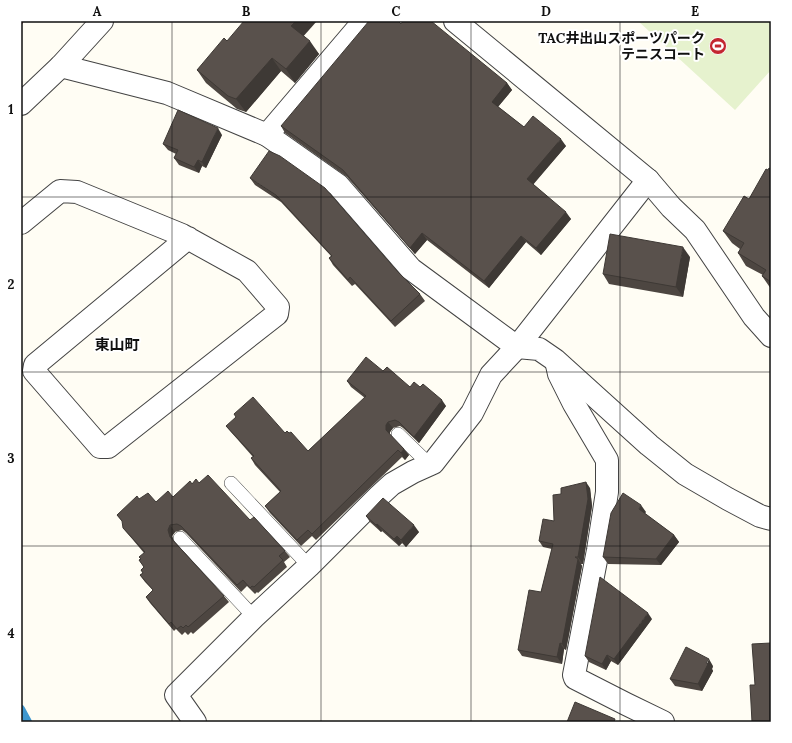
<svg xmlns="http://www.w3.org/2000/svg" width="792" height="743" font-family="Lora,'Noto Sans JP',serif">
  <rect width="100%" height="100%" fill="#fffdf4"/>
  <polygon fill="#e6f2ce" points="638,21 771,21 771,70 735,110"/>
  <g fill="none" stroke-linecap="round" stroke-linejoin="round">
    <polyline stroke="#3e97cf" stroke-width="8" points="21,709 28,722"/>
    <g stroke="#434343" stroke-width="14">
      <g id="service">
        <polyline points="398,434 429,464"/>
        <polyline points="231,483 309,566"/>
        <polyline points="180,538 254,617"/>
      </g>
    </g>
    <g stroke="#434343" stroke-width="24">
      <g id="minor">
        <polyline points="61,66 167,93 267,135 338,185 411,269 517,347 539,349 555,360 649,445 685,474 728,499 760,516 771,519"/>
        <polyline points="267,135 364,21"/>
        <polyline points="21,223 60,191 77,192 182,235 247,271 278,307 277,314 108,447 100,447 34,371 35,365 188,238"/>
        <polyline points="557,365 559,374 574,404 607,460 607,492 598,550 574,675 575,678 626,704 663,722"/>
        <polyline points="195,722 176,695 254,617 309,566 380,495 392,484 413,472 433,463 472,413 491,375 517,347 648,180"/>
      </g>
    </g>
    <g stroke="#434343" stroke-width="24">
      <g id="tertiary">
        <polyline points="455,21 648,180 671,207 695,230 754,317 771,336"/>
        <polyline points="21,104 61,66 102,21"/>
      </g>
    </g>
    <use href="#service" stroke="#fff" stroke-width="13"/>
    <use href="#minor" stroke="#fff" stroke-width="22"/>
    <use href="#tertiary" stroke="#fff" stroke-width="22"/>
    <polyline stroke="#c32630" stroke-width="3" points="21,23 22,21"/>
  </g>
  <g fill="#4d4641">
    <polygon points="401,24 507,83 512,90 498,107 524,127 566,146 533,184 571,219 541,255 526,242 489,288 427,240 415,254 347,177 285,133 281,126"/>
    <polygon points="304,36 319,54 295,83 281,71 246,112 237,109 206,83 197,70 227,41"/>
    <polygon points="222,135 206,168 202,166 199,173 179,165 174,158 176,154 168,150 163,144"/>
    <polygon points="771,169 771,289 762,276 763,275 746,266 738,253 740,249 732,243 723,231 749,199 768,170"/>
    <polygon points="250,178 397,271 420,294 425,301 395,327 355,284 352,286 333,265 329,258 331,256 281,202 255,185"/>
    <polygon points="690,257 683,297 609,284 603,274"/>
    <polygon points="383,371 410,387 446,406 419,443 403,428 400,426 393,428 390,432 390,435 409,455 405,460 402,457 316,540 312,536 301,546 270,513 265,506 280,492 255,465 251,458 253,457 231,432 226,426 285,433 308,451 365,398 351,387 347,381"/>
    <polygon points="199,483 250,520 285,551 290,557 284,562 287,567 258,593 257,592 255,594 247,586 241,592 186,533 182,530 175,532 172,536 174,541 224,596 229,602 193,634 191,632 188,635 185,632 182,635 176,629 174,631 150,603 146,597 153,590 145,582 140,575 143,573 141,570 144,567 139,560 140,559 144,553 128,534 123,528 123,522 117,515 139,499 156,502 173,497 192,484"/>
    <polygon points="590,488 592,506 583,564 581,564 582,566 566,650 564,649 562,664 522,656 518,650 541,592 552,549 543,547 539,541 554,521 561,494"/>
    <polygon points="646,512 645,514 674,535 679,542 661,565 608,564 603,557"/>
    <polygon points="366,516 419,532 406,547 402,543 399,546 382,531 381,532 370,522"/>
    <polygon points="652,619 618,665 611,661 606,670 589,662 585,656"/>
    <polygon points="713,666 712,669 713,671 702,691 675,686 670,679"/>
  </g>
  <g fill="#3e3935">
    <polygon points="296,21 317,21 301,39 291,26"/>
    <polygon points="310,41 319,54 295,83 286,69"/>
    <polygon points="272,58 281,71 246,112 236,99"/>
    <polygon points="507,83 512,90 496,109 492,102"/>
    <polygon points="218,128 222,135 206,168 202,162"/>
    <polygon points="561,139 566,146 532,186 527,179"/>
    <polygon points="198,160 202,166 199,173 194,167"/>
    <polygon points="566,212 571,219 541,255 536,248"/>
    <polygon points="422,233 427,240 415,254 410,248"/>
    <polygon points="521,236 526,242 489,288 484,281"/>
    <polygon points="683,247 690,257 683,297 676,287"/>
    <polygon points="442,400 446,406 419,443 414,437"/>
    <polygon points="388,422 393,428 390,432 390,437 386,430 386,425"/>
    <polygon points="404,449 409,455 405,460 401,453"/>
    <polygon points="586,482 590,488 592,506 583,564 578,557"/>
    <polygon points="641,505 646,512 643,516 639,509"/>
    <polygon points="377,524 382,531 381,532 376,525"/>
    <polygon points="170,525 175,532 172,536 174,543 170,537 168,530"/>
    <polygon points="414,525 419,532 406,547 401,540"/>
    <polygon points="674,535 679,542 661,565 656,559"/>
    <polygon points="397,536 402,543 399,546 394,539"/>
    <polygon points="578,559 582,566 566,650 562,644"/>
    <polygon points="648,613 652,619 618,665 614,659"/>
    <polygon points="560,643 564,649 562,664 557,657"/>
    <polygon points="607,655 611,661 606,670 602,664"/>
    <polygon points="709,659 713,666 712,669 713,671 702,691 698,684"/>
  </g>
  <g fill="#59514c" stroke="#3e3935">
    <polygon points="244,21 296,21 291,26 310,41 286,69 272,58 236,99 228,96 197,70 224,38 227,41"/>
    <polygon points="369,21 398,21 401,24 403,21 431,21 507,83 492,102 524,127 533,116 561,139 527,179 566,212 536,248 521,236 484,281 422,233 410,248 343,170 281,126"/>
    <polygon points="178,110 218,128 202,162 198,160 194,167 174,158 178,150 163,144"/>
    <polygon points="269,151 280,156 325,188 397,271 420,294 391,321 350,277 348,280 329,258 332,256 276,195 250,178"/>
    <polygon points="769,168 771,169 771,282 762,276 766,270 738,253 744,243 723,231 744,196 749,199 766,169 768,170"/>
    <polygon points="610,234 683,247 676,287 603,274"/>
    <polygon points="366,357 383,371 387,367 410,387 414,382 420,387 423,384 442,400 414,437 399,422 395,420 388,422 386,425 386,430 404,449 401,453 398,450 312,534 308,530 297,540 265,506 281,491 251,458 254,456 226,426 236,417 234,414 253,397 285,433 287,431 289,433 291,432 308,451 366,396 347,381"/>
    <polygon points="208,475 250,520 254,517 285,551 279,556 283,560 254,587 252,586 250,588 243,580 237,585 181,526 177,524 170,525 168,530 170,537 224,596 188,627 186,625 183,628 181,626 177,629 171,622 169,624 146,597 153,590 140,575 143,573 141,570 144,567 139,560 141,559 139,557 145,552 123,528 122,521 117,515 137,496 139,499 148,493 156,502 168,491 173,497 190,481 192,484 196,479 199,483"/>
    <polygon points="586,482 588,499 578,557 575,557 578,559 562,644 560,643 557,657 518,650 529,590 541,592 553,544 539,541 543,519 554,521 553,495 561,494 561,488"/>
    <polygon points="623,493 641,505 639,509 674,535 656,559 603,557 611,513"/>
    <polygon points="383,498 414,525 401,540 397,536 394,539 377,524 376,525 366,516"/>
    <polygon points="600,577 648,613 614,659 607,655 602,664 585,656"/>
    <polygon points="771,643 771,722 752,722 750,685 755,685 752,644"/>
    <polygon points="686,647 709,659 706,663 708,664 698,684 670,679"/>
    <polygon points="575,702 615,719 614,722 567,722"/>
  </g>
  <path fill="none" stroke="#101010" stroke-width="1" stroke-opacity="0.55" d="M172,21V722M321,21V722M471,21V722M620,21V722M21,197H771M21,372H771M21,546H771"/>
  <defs>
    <g id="stadium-disc" transform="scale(0.9)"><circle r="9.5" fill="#c32630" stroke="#fff"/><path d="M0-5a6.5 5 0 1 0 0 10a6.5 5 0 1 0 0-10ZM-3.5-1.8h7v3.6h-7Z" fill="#fff"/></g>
  </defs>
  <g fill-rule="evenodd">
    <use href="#stadium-disc" x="718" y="46"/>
  </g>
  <g text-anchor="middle" stroke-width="4" stroke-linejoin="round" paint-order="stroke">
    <g font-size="14" font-weight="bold" fill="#101010" stroke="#fff" text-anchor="end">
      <text x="705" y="43">TAC井出山スポーツパーク<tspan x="705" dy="16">テニスコート</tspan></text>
    </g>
    <g font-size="15" font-weight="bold" fill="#101010" stroke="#fff">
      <text x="117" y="350">東山町</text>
    </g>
  </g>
  <rect width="792" height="743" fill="none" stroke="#ffffff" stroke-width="44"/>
  <rect x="22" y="22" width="748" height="699" fill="none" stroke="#101010" stroke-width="1.5"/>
  <g font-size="13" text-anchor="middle" font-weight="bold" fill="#101010">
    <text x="97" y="16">A</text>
    <text x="246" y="16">B</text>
    <text x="396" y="16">C</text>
    <text x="546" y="16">D</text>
    <text x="695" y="16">E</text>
    <text x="11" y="114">1</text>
    <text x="11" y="289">2</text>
    <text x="11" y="463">3</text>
    <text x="11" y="638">4</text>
  </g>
</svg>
